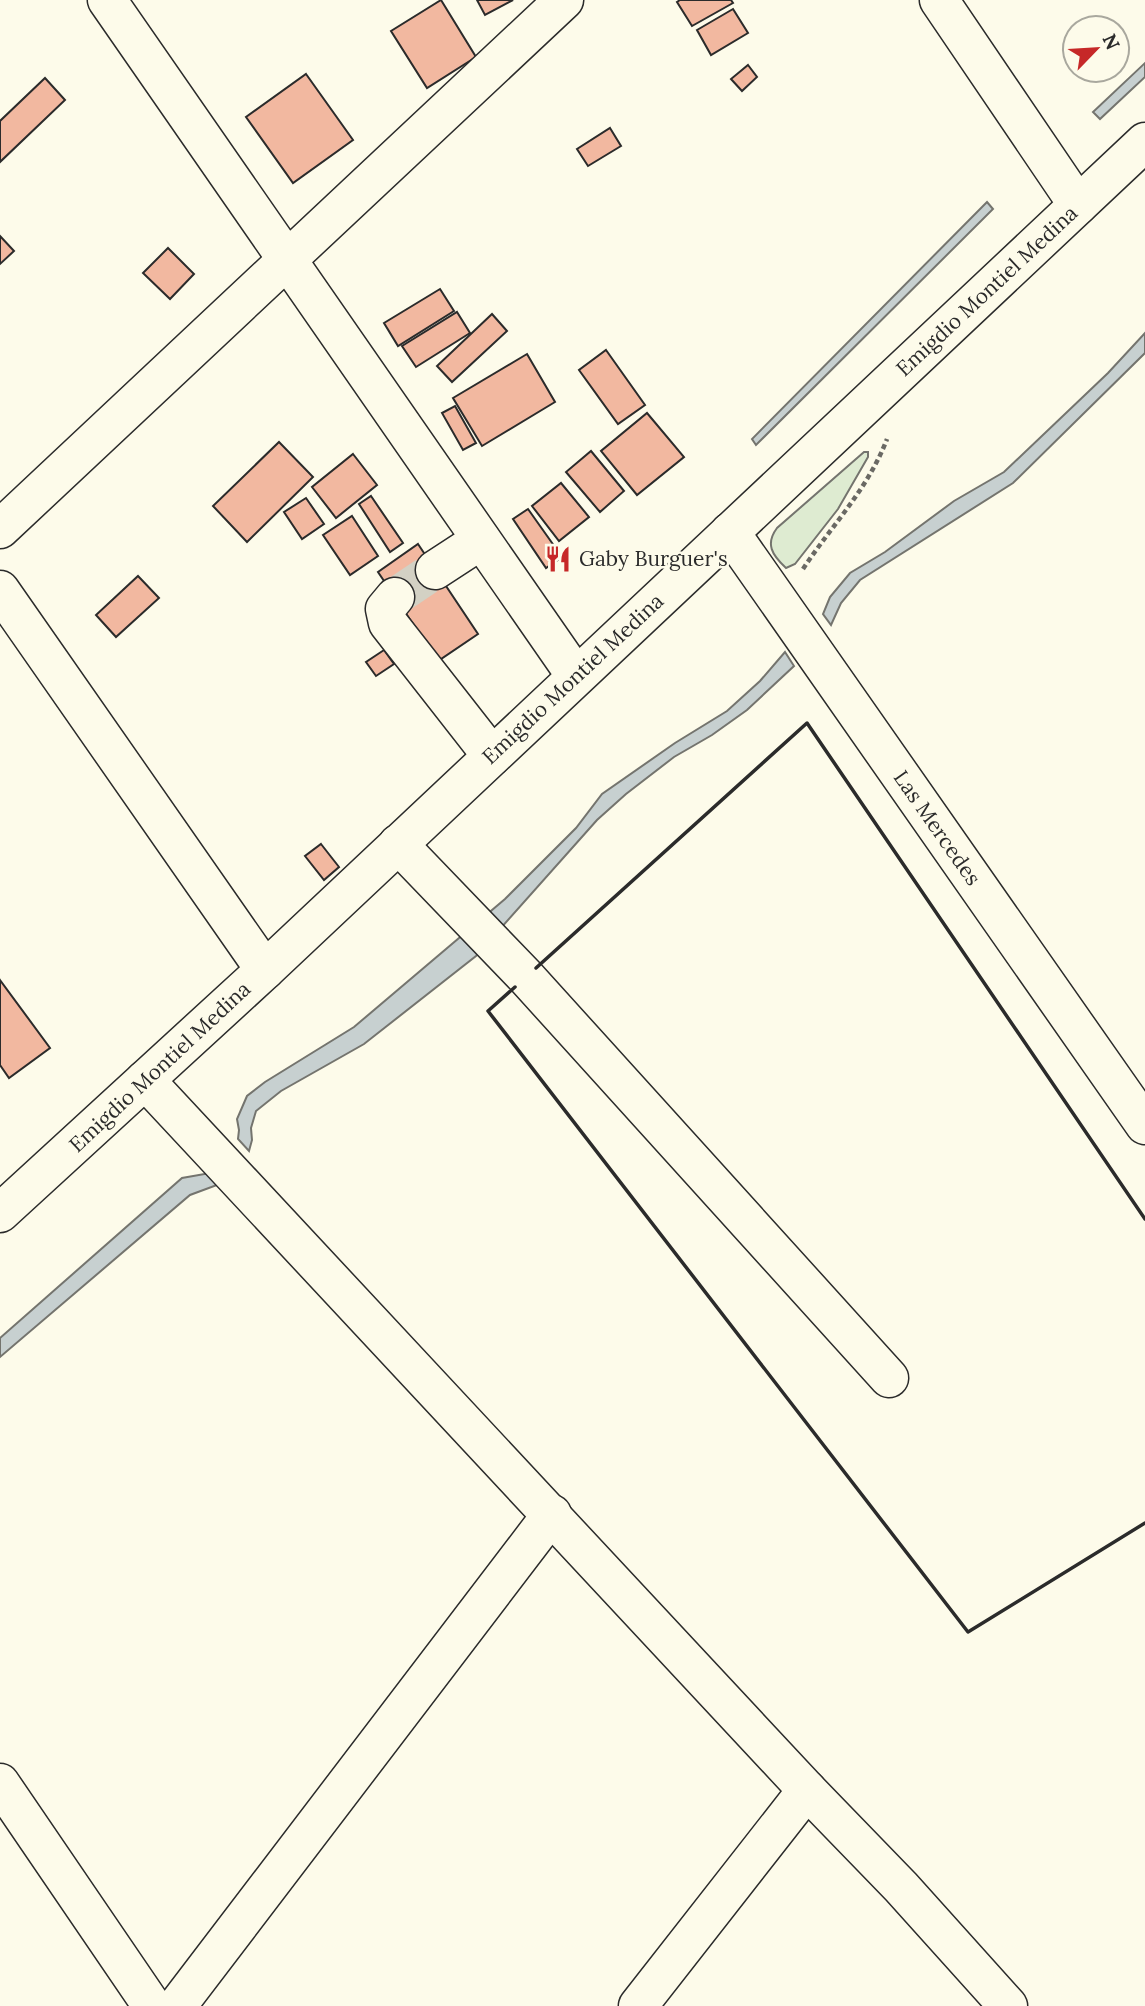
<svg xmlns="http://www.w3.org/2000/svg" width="1145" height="2006" font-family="Lora,serif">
  <rect width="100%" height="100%" fill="#fdfbea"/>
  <path fill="#deebd1" stroke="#74746e" stroke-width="2" d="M864,452H868V457L838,509L795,564L786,568C772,555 765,544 777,528Z"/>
  <g fill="#c7d0d0" stroke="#74746e" stroke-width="2">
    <polygon points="1145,63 1145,77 1100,119 1093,112"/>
    <polygon points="987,202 993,209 756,445 752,439"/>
    <polygon points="1145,333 1145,353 1013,483 860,580 841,603 831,625 823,614 830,597 850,573 885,552 954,501 1004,472 1108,373"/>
    <polygon points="785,652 794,666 747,710 712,735 674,757 626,794 597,820 476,956 364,1044 281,1091 256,1111 251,1128 252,1140 249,1151 238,1139 239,1130 237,1119 247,1096 265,1082 354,1027 505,899 576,828 602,794 675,743 727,711 760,681"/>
    <polygon points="210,1173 217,1185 190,1195 0,1357 0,1338 182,1178"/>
  </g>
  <g fill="#f2b8a0" stroke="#2b2b2b" stroke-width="2">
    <polygon points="441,0 476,57 427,88 391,31"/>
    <polygon points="477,0 513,0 485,15"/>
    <polygon points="680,0 731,0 733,3 692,26 677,2"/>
    <polygon points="733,9 748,33 711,55 697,30"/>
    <polygon points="748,65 757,77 742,91 731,79"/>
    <polygon points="306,74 353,140 293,183 246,117"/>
    <polygon points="45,78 65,100 0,162 0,121"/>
    <polygon points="610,128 621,146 588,166 577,149"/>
    <polygon points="0,236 14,251 0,264"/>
    <polygon points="168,248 194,274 170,299 143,273"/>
    <polygon points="440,289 454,311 398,346 384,323"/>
    <polygon points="457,312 470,333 416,367 402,346"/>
    <polygon points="492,314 507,331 452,382 437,366"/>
    <polygon points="606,350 645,405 618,424 579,370"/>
    <polygon points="527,354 555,402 482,446 453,398"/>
    <polygon points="455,406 476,443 463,450 442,413"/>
    <polygon points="647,413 684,457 637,495 601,451"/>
    <polygon points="279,442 313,477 247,542 213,506"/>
    <polygon points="591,451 624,491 600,512 566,472"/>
    <polygon points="353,454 377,485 336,518 312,487"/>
    <polygon points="561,483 589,517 559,541 532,506"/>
    <polygon points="371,496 403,543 390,552 359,504"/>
    <polygon points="306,498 324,524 302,539 284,512"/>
    <polygon points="528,509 562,557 546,568 513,519"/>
    <polygon points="352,516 378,556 350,575 323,535"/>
    <polygon points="418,544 478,634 438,661 378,572"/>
    <polygon points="138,576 159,598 116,637 96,615"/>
    <polygon points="384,650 394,664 376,676 366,662"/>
    <polygon points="321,844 339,867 324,880 305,856"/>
    <polygon points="0,980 50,1048 9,1078 0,1065"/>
  </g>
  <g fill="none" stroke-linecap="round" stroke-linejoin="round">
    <polyline stroke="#d3d1c4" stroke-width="38" stroke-dasharray="38 19" stroke-linecap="butt" points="395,597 435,570"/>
    <g stroke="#2b2b2b" stroke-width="41">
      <g id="minor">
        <polyline points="107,0 576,676"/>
        <polyline points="939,0 1078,205"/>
        <polyline points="0,529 564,0"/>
        <polyline points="730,532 1145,1125"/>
        <polyline points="435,570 481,540"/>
        <polyline points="0,590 265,970"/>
        <polyline points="395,597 385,609 388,623 492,756"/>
        <polyline points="398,844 526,977 889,1378"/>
        <polyline points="145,1080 807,1790 901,1887 1008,2006"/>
        <polyline points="0,1783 152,2006"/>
        <polyline points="177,2006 552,1514"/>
        <polyline points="638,2006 807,1790"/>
      </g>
    </g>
    <g stroke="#2b2b2b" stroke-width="41">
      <polyline id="major" points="0,1213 265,970 1145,142"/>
    </g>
    <path stroke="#6a6964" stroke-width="4.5" stroke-dasharray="5 3.5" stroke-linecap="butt" d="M803,569C832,525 868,489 887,439"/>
    <use href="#minor" stroke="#fdfbea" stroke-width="38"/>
    <use href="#major" stroke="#fdfbea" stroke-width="38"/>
    <g stroke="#2b2b2b" stroke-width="3.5">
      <polyline points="536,968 807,723 1145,1219"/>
      <polyline points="515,987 488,1011 968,1632 1145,1523"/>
    </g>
  </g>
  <defs>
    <g id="restaurant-bare" transform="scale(2.1)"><path d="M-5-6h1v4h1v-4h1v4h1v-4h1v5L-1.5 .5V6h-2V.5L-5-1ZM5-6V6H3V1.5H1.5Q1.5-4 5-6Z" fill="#c62828" stroke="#fdfbea" stroke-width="2.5" paint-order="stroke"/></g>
  </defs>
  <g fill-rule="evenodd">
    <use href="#restaurant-bare" x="558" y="559"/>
  </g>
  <g text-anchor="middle" stroke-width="5" stroke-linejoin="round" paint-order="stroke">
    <g font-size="21" fill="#2b2b2b" stroke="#fdfbea">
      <text transform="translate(987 291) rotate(-43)" y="7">Emigdio Montiel Medina</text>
      <text transform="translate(573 679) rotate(-43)" y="7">Emigdio Montiel Medina</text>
      <text transform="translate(937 828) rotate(55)" y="7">Las Mercedes</text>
      <text transform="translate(160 1067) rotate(-43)" y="7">Emigdio Montiel Medina</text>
    </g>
    <g font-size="21" fill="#2b2b2b" stroke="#fdfbea" text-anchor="start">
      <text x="579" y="566">Gaby Burguer's</text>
    </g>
  </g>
  <g transform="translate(1096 49) rotate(65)"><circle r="33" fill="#fdfbea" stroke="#a9a89e" stroke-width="2"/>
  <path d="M0-5L12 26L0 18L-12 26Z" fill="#c62828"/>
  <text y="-10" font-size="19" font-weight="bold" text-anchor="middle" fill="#2b2b2b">N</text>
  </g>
</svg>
